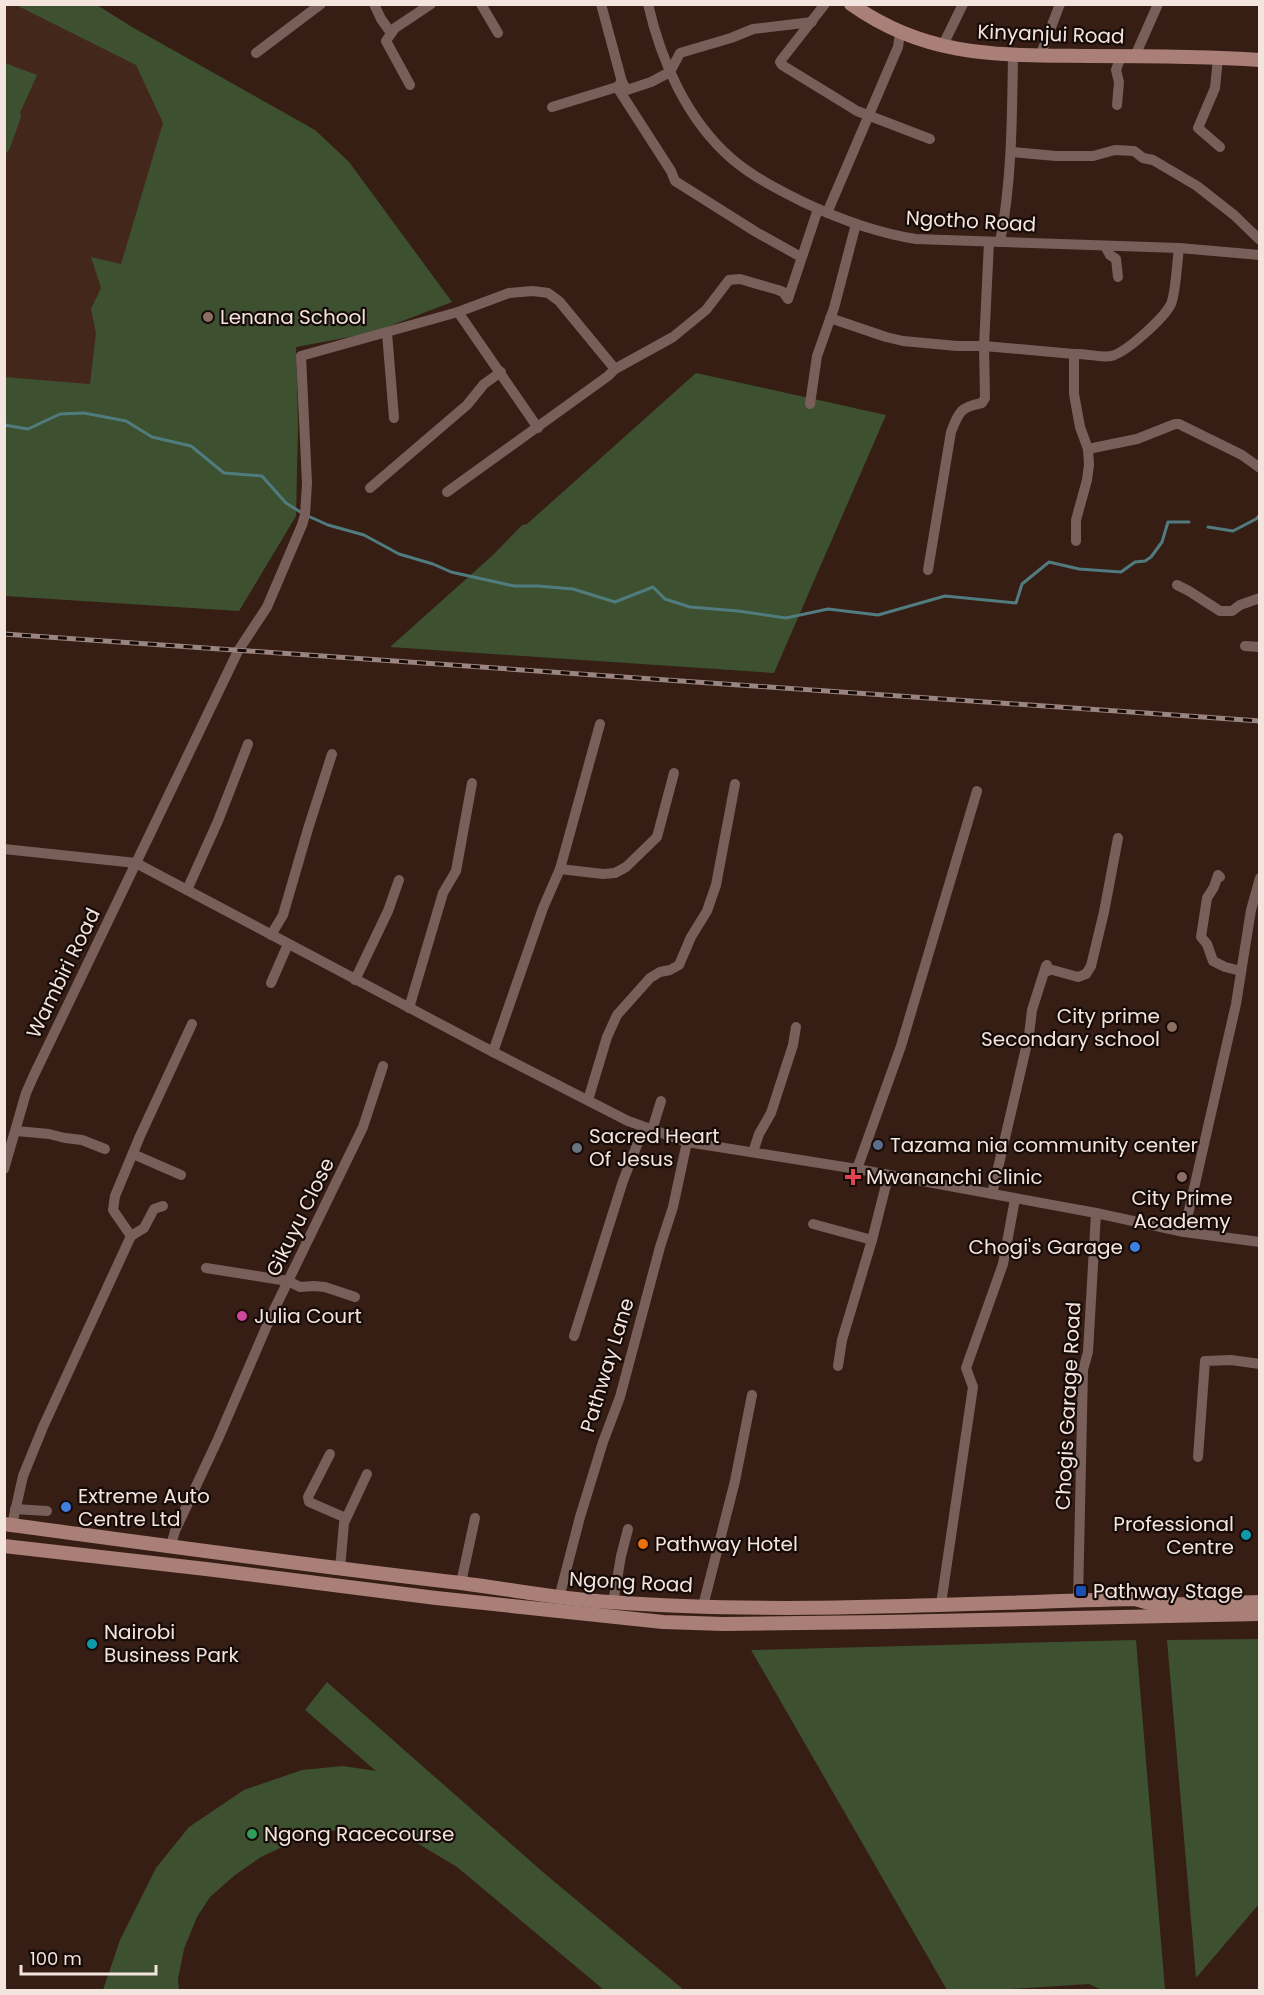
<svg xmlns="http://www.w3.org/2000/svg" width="1264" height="1995" font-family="Poppins,sans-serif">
  <rect width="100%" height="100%" fill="#361e15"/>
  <polygon fill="#44271b" points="4,5 97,5 132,27 315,130 349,162 452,302 371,333 296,347 298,424 296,516 239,611 5,596"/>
  <g fill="#3d502f">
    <polygon points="16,5 97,5 132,27 315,130 349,162 452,302 371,333 296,347 298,424 296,516 239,611 5,596 4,377 90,384 96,333 91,309 101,288 91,257 121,264 163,123 136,65"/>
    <polygon points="5,63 37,75 20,113 21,117 10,148 5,155"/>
    <polygon points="696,373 886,415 774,673 390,647 493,555 522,525 527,524"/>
    <polygon points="1259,1639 1259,1904 1196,1978 1167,1640"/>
    <polygon points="1136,1640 1165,1990 1102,1990 1089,1984 996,1990 947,1990 751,1650"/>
    <polygon points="327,1682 544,1873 684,1990 604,1990 457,1867 407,1837 370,1828 331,1831 297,1840 261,1857 235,1875 210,1897 197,1917 184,1949 178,1979 179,1990 103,1990 120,1940 156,1868 189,1827 244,1790 302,1770 343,1766 376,1771 305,1710"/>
  </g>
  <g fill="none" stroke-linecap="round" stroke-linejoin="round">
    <g stroke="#507b7f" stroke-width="3">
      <polyline points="4,425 28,429 60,414 84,413 126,421 152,437 191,446 224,473 262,476 286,503 302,513"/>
      <polyline points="308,516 328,525 364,535 399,554 433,564 451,572 514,586 538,586 573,589 615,602 653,587 665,599 690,607 738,611 786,618 828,609 878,615 945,596 1016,603 1022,584 1049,562 1079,569 1121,572 1135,562 1145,561 1151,557 1162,542 1168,522 1189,522"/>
      <polyline points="1208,527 1233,531 1256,519 1260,515"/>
    </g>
    <g stroke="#795f5a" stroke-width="10">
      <polyline points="374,4 381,19 391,33"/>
      <polyline points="481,4 498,33"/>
      <polyline points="601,4 622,82"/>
      <path d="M648,4C661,61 687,120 732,159C753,177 779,190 803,202C839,219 877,233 916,239L1179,248L1260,255"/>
      <polyline points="825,4 782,59 780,62 782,65 857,111 930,139"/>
      <polyline points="942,47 963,4"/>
      <polyline points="256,53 321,4"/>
      <polyline points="1040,56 1060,4"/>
      <polyline points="1135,56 1158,4"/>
      <polyline points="1218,58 1215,88 1198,128 1220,147"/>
      <polyline points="410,85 386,41 395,28 431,4"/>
      <polyline points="1117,105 1119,82 1116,70 1121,56"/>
      <polyline points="552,107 617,87"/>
      <polyline points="1012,152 1056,156 1093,156 1115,150 1134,151 1143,158 1153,160 1197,186 1234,215 1260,240"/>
      <polyline points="827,213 898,47 900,33"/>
      <path d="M1000,242C1012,180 1012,118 1013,55"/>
      <polyline points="1105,246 1110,255 1116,259 1118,277"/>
      <polyline points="801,257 756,232 675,181 671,171 617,87 622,82 627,90 651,82 670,72 680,53 731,38 753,29 812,22"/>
      <polyline points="458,312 538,428"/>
      <path d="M830,318L886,337L903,341L957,346H984L1074,354C1086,353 1099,358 1111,356C1126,353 1164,318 1171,304C1176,292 1177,262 1179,248"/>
      <polyline points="387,333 394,418"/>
      <polyline points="1074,354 1074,394 1080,427 1088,449 1089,465 1087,480 1076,520 1076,541"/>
      <polyline points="810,404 817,356 834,308 856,224"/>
      <polyline points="1088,449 1137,439 1175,424 1179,424 1242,455 1260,468"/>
      <polyline points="370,488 467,405 484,384 501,372"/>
      <polyline points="447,492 608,376 615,369 673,337 706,310 729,280 740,279 778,290 783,292 788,299 818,209"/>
      <path d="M928,570L951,432C959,411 961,407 982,403L985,398L984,346L989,242"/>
      <polyline points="1177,585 1189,591 1220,611 1232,611 1240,605 1260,598"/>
      <polyline points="1245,646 1260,647"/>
      <polyline points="4,849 136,863 493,1052 628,1121 687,1142 857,1169 1096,1213 1184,1232 1260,1242"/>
      <polyline points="560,869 603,874 615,873 626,867 657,837 674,773"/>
      <polyline points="1220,877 1218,875 1214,887 1207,898 1201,937 1207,944 1213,961 1225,967 1241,971"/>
      <polyline points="187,890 218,821 248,744"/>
      <polyline points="271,935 283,915 308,829 332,754"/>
      <polyline points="355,980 388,911 399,880"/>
      <polyline points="271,983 288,944"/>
      <polyline points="409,1008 443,893 456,871 472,783"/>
      <polyline points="493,1052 543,908 560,869 600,724"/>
      <polyline points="588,1100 607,1037 617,1015 650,978 660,972 670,970 679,965 691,937 707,911 716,885 735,784"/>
      <polyline points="652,1130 661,1101"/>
      <polyline points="16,1131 49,1134 65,1138 82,1140 105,1149"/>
      <polyline points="753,1152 759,1134 771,1113 793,1045 796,1027"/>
      <polyline points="133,1154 181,1175"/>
      <polyline points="4,1169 26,1093 34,1075 238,651 267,607 302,525 305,515 307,483 301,356 458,312 509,293 533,291 548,293 559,301 615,369"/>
      <polyline points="857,1169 901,1046 977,791"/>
      <polyline points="992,1194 1029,1035 1032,1010 1046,966 1047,965 1048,971 1049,969 1078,977 1086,974 1091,966 1104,912 1118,838"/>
      <polyline points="813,1224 872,1240"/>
      <polyline points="1184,1232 1236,1004 1251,910 1260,878"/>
      <polyline points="131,1236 144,1228 154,1209 163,1206"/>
      <polyline points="206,1268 288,1281 300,1287 314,1286 325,1287 355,1297"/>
      <polyline points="574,1336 623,1181 644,1127"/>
      <polyline points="838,1366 842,1340 872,1240 888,1177"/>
      <polyline points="330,1454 308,1497 309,1502 346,1518"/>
      <polyline points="1198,1457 1205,1361 1231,1360 1260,1364"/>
      <polyline points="15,1509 47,1511"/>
      <polyline points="12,1525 23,1476 43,1427 131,1236 113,1210 115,1196 140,1136 192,1024"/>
      <polyline points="171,1545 175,1531 218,1439 271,1316 363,1127 383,1066"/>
      <polyline points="340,1569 344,1523 367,1474"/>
      <polyline points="461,1583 475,1518"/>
      <polyline points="559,1598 580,1517 603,1442 620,1397 660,1247 673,1207 687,1142"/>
      <polyline points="1078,1600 1083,1370 1088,1352 1096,1213"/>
      <polyline points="613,1603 621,1556 628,1529"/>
      <polyline points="941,1604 973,1387 966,1368 1003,1264 1015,1199"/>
      <polyline points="703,1606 735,1481 752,1395"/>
    </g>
    <g stroke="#a97f77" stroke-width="14">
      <path d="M851,4C927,58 999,55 1087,56C1144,56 1202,56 1260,60"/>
      <path d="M4,1524C153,1544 303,1565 452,1582C505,1588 557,1599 610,1602C785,1615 961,1603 1135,1599L1156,1605L1260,1602"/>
      <polyline points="4,1546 206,1569 436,1598 663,1622 724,1624 885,1622 1260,1614"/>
    </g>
    <g stroke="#9a867f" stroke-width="5">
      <polyline id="rail" points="4,634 1260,721"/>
    </g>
    <use href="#rail" stroke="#160b08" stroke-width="3" stroke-dasharray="9" stroke-linecap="butt"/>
  </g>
  <g fill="#8d6e63" stroke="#160b08" stroke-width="2">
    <circle cx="208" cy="317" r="6"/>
    <circle cx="1172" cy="1027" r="6"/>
    <circle cx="1182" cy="1177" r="6"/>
  </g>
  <circle fill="#5c6f8a" stroke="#160b08" stroke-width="2" cx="878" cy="1145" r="6"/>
  <circle fill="#6b7280" stroke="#160b08" stroke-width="2" cx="577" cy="1148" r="6"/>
  <path fill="#e0444e" stroke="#160b08" stroke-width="2" d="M850 1168h6v6h6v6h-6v6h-6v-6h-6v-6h6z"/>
  <g fill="#3f7fe0" stroke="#160b08" stroke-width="2">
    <circle cx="1135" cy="1247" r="6"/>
    <circle cx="66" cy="1507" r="6"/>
  </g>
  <circle fill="#d1479c" stroke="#160b08" stroke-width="2" cx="242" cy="1316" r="6"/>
  <g fill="#0f9aa8" stroke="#160b08" stroke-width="2">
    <circle cx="1246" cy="1535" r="6"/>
    <circle cx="92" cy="1644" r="6"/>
  </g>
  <circle fill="#e8710a" stroke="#160b08" stroke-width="2" cx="643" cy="1544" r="6"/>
  <rect fill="#1a4fb4" stroke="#160b08" stroke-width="2" x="1075" y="1585" width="12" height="12" rx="3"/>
  <circle fill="#2e9e5b" stroke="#160b08" stroke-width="2" cx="252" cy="1834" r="6"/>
  <g text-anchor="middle" stroke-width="4.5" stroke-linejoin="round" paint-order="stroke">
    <g font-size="20" fill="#f4e4de" stroke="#160b08">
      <text transform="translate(1051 34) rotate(2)" y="7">Kinyanjui Road</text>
      <text transform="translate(971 221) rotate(3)" y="7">Ngotho Road</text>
      <text transform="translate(63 973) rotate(-64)" y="7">Wambiri Road</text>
      <text transform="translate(300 1217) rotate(-64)" y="7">Gikuyu Close</text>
      <text transform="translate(607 1365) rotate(-73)" y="7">Pathway Lane</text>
      <text transform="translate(1068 1406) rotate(-87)" y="7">Chogis Garage Road</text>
      <text transform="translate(631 1582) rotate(3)" y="7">Ngong Road</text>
    </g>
    <g font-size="20" fill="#f4e4de" stroke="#160b08" text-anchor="start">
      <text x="220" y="324">Lenana School</text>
      <text x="1160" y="1023" text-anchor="end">City prime<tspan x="1160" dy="23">Secondary school</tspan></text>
      <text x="589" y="1143">Sacred Heart<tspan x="589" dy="23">Of Jesus</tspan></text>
      <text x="890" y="1152">Tazama nia community center</text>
      <text x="866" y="1184">Mwananchi Clinic</text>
      <text x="1182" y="1205" text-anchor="middle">City Prime<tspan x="1182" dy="23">Academy</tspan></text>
      <text x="1123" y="1254" text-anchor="end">Chogi's Garage</text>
      <text x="254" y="1323">Julia Court</text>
      <text x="78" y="1503">Extreme Auto<tspan x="78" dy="23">Centre Ltd</tspan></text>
      <text x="1234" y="1531" text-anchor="end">Professional<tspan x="1234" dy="23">Centre</tspan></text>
      <text x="655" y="1551">Pathway Hotel</text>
      <text x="1093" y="1598">Pathway Stage</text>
      <text x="104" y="1639">Nairobi<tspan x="104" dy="23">Business Park</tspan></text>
      <text x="264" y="1841">Ngong Racecourse</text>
    </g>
  </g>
  <rect width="1264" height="1995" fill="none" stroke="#f4e4de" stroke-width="12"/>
  <path d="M21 1965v9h135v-9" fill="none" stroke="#f4e4de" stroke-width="3"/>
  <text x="30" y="1965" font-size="18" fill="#f4e4de" stroke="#160b08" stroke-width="4.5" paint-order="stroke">100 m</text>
</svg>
